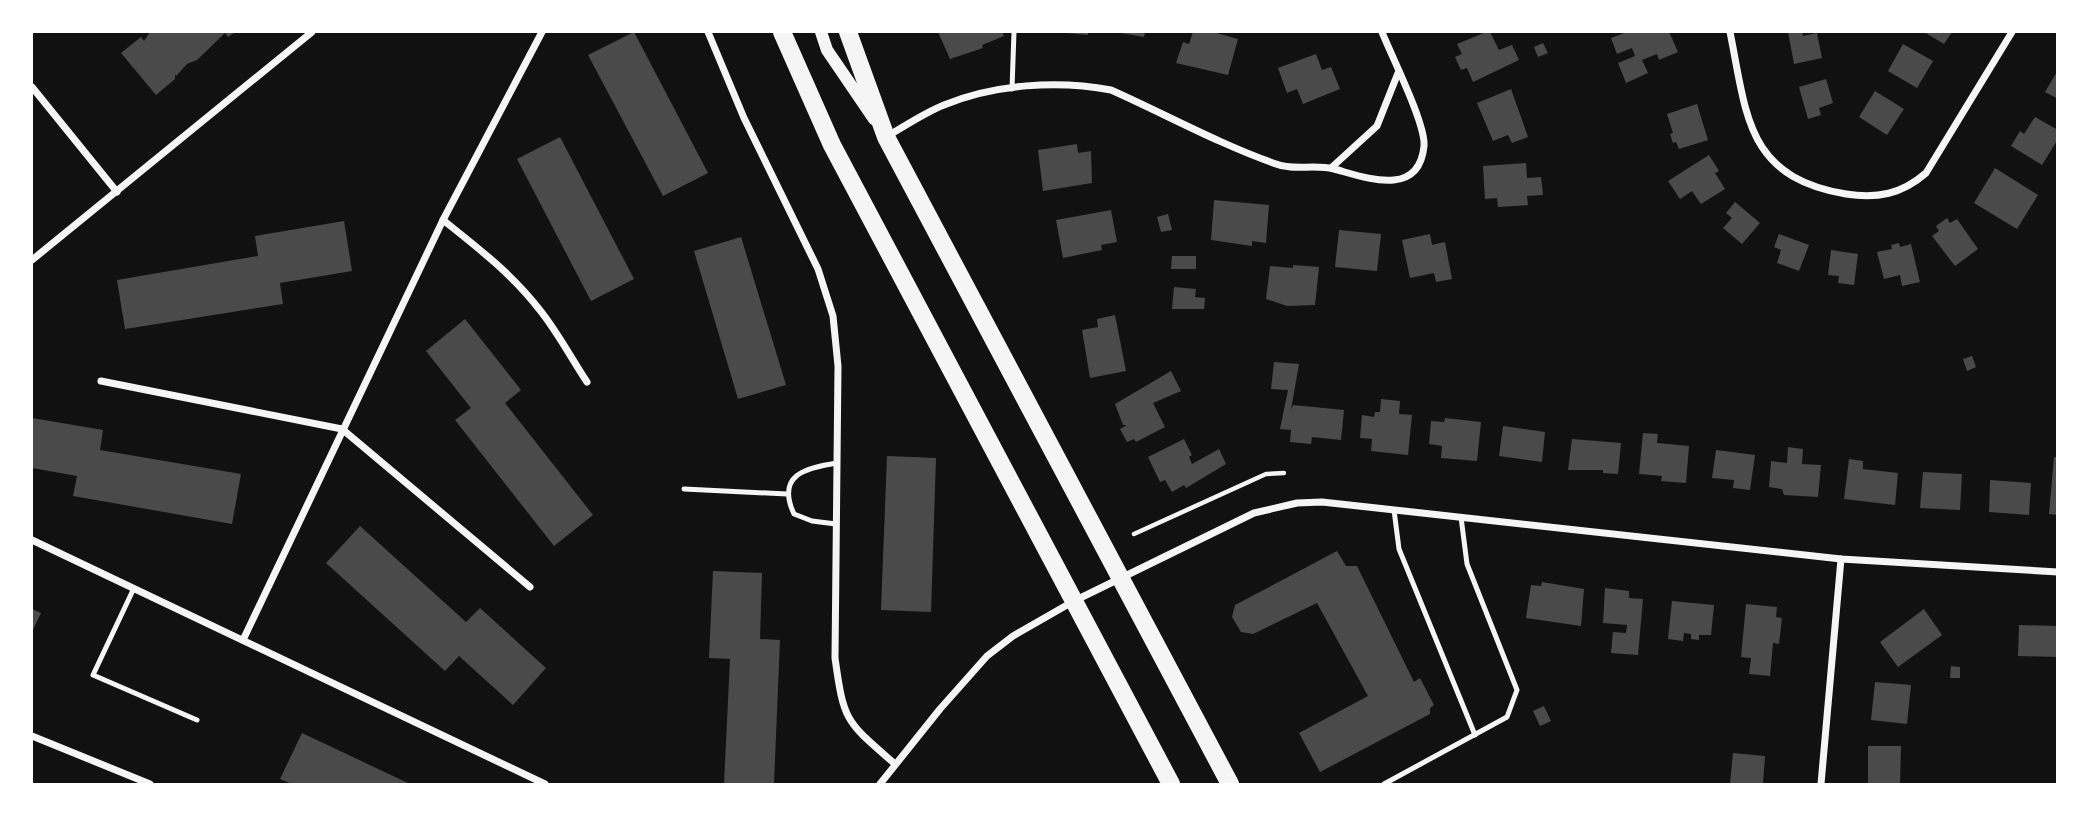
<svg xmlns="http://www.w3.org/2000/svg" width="2089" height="816" font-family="'Titillium Web',sans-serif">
  <rect width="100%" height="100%" fill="#111"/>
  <g fill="#4a4a4a">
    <polygon points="150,32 235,32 228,37 225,33 197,60 187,64 176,76 175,74 175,79 156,95 121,53 141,37 144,41"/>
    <polygon points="634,32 708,173 663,196 588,55"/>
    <polygon points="938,32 1002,32 1004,36 982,45 983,48 950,59"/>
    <polygon points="1057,32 1088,32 1088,35"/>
    <polygon points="1115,32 1145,32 1144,37"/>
    <polygon points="1193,32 1213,32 1238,39 1228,75 1176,63 1183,42 1189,44"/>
    <polygon points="1486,32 1490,32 1499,50 1512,45 1519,60 1473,82 1467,68 1461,70 1455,57 1462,54 1457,44"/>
    <polygon points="1627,32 1669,32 1678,52 1659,60 1657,54 1642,60 1648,73 1626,83 1618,63 1635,56 1632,48 1617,54 1611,38"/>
    <polygon points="1788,32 1802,32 1803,36 1817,33 1822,58 1794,64"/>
    <polygon points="1924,32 1952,32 1944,44"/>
    <polygon points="1543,43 1548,53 1538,57 1534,47"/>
    <polygon points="1903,44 1933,61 1917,88 1888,71"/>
    <polygon points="1316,54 1322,70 1331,67 1340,89 1303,104 1297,89 1287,93 1278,68"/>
    <polygon points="2058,70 2058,99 2045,92"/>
    <polygon points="1826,79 1833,103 1819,108 1821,115 1808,119 1799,87"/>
    <polygon points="1511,89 1528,137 1512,143 1508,135 1493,141 1477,103"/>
    <polygon points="1875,91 1904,109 1887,135 1859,117"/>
    <polygon points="1697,104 1708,140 1679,149 1676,142 1673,143 1670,134 1673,133 1667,114"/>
    <polygon points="2035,117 2058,130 2058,139 2042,165 2011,146 2020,131 2024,134"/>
    <polygon points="560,137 634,279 591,301 517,159"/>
    <polygon points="1077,144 1078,153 1091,151 1092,183 1043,191 1038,150"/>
    <polygon points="1709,155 1719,171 1715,173 1725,189 1701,204 1692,191 1680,199 1668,181"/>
    <polygon points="1526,163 1527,178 1541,177 1543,195 1527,196 1528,205 1498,207 1497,198 1485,199 1483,166"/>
    <polygon points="1995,168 2038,195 2017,229 1974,203"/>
    <polygon points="1214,200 1269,205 1266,243 1252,241 1252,246 1211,240"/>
    <polygon points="1735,202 1760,223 1742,244 1723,228 1732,218 1726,213"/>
    <polygon points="1111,210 1117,242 1101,245 1102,250 1063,258 1056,220"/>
    <polygon points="1168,214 1172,230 1161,232 1157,217"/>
    <polygon points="1947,218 1950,223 1957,219 1978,249 1955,266 1932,236 1939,231 1936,226"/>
    <polygon points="344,221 352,271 280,283 283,304 125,329 117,280 258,256 255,236"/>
    <polygon points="1339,230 1381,234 1377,271 1335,267"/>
    <polygon points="1430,234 1432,245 1445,242 1452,279 1436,282 1434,273 1410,278 1402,240"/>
    <polygon points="1779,234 1809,245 1799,271 1777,263 1781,250 1774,247"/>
    <polygon points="741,237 786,385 738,399 694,251"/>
    <polygon points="1899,243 1900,247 1911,244 1920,282 1902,286 1900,275 1884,279 1877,252 1892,249 1891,245"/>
    <polygon points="1831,250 1858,254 1854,285 1838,283 1839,276 1828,275"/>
    <polygon points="1172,256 1196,256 1196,269 1171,269"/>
    <polygon points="1293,265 1319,267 1315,305 1287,306 1266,299 1270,266 1293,268"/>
    <polygon points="1174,287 1196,289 1195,297 1205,298 1204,309 1172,309"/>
    <polygon points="1115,315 1126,371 1090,378 1082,330 1098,327 1097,319"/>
    <polygon points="465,319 521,390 505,403 593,515 554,546 455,420 471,408 426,351"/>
    <polygon points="1972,356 1976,367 1967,371 1963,359"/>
    <polygon points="1274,362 1299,364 1291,410 1293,405 1344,410 1341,440 1312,437 1311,444 1290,442 1291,430 1280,429 1288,390 1271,389"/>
    <polygon points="1171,371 1181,391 1153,403 1165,427 1136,442 1134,439 1127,442 1120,429 1127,425 1123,425 1115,404"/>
    <polygon points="1381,399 1400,401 1399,414 1412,415 1408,455 1371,451 1372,439 1360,438 1362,415 1374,417 1375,412 1380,412"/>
    <polygon points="32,418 103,430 100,450 241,474 232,524 73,496 77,476 32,468"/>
    <polygon points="1445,418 1481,422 1477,461 1441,458 1442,446 1429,444 1431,421 1444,422"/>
    <polygon points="1503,426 1545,432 1542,462 1499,456"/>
    <polygon points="1643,433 1658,434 1657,443 1689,446 1686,483 1661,481 1662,476 1639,474"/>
    <polygon points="1184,439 1192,455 1189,457 1192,464 1219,449 1226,464 1186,488 1184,485 1172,492 1165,480 1160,482 1148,457"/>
    <polygon points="1572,439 1621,443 1618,474 1603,473 1603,470 1568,470"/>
    <polygon points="1788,447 1803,449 1802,464 1821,465 1818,497 1784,495 1782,489 1769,487 1771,461 1787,463"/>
    <polygon points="1716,450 1755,455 1750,490 1733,488 1734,480 1712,478"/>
    <polygon points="887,456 936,458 931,612 881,610"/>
    <polygon points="2054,457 2058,457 2058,515 2049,514"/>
    <polygon points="1849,459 1863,461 1863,469 1898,473 1895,505 1844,499"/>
    <polygon points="1923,472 1962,474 1960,510 1920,508"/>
    <polygon points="1990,480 2031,483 2029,515 1989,512"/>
    <polygon points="360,526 466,622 480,608 546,668 513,705 459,656 445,671 326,563"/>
    <polygon points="1337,551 1346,566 1357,566 1414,682 1420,678 1434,705 1430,708 1430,714 1320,772 1299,733 1368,696 1317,603 1253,634 1241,632 1232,617 1235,605"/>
    <polygon points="713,571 762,573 760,639 780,640 774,784 724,784 730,659 709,658"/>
    <polygon points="1542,582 1584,589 1581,626 1526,618 1531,585 1541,586"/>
    <polygon points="1605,588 1629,591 1629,598 1643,599 1638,655 1611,653 1613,632 1626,633 1627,625 1603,623"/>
    <polygon points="1672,601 1714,605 1711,635 1699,635 1699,640 1691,639 1691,634 1684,633 1683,641 1668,639"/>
    <polygon points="1746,604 1777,607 1776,617 1782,618 1779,644 1773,643 1770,676 1749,674 1751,658 1741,657"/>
    <polygon points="32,609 41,613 32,632"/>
    <polygon points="1924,609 1942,635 1898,667 1880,642"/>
    <polygon points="2019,625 2058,626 2058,657 2018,656"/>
    <polygon points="1951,666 1960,667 1960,678 1950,678"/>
    <polygon points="1875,682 1911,685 1907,724 1871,720"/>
    <polygon points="1544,706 1551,721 1540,726 1533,711"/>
    <polygon points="302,733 410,784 292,784 280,779"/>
    <polygon points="1868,746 1901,746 1900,784 1868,784"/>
    <polygon points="1733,753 1765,756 1763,784 1730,784"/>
  </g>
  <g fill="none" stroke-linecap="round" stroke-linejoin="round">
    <polyline stroke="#f5f5f5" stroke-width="4.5" points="1134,534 1266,474 1284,473"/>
    <g stroke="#f5f5f5" stroke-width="5">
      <polyline points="1012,89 1014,32"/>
      <polyline points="684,489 787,494"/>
      <polyline points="1394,510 1399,549 1475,735"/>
      <path d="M836,524L812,521L794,514C776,475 805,468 837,463"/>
      <polyline points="134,588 93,675 197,720"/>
      <polyline points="1384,784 1507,717 1517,690 1467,564 1461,517"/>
    </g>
    <g stroke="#f5f5f5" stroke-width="7">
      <path d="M708,32L744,118L818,269L833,316L838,366L835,658C844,723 846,721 895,764"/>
      <path d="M1730,32C1747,116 1746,177 1846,194C1877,199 1902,194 1926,173L2012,32"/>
      <polyline points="32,87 117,192"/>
      <path d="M886,137C905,126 924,113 944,105C994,84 1058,80 1111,90C1165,114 1219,144 1276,164C1293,171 1315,164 1334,169C1364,177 1419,199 1424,146C1426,124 1391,55 1382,32"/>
      <polyline points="1331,168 1377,126 1398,73"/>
      <path d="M443,220C478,248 512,274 539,309C557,331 571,358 587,382"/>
      <polyline points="32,260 312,32"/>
      <polyline points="101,381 342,429 530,587"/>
      <polyline points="32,540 545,784"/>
      <polyline points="243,640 443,220 542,32"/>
      <polyline points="32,736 150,784"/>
      <polyline points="880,784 940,709 987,656 1013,636 1074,601 1254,513 1297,503 1322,502 1841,559 2058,572"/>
      <polyline points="1821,784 1841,559"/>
    </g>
    <polyline stroke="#f5f5f5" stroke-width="12" points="821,32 827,50 874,119"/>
    <g stroke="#f5f5f5" stroke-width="18">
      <polyline points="782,32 832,145 1171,784"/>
      <polyline points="848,32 886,137 1230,784"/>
    </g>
  </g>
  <rect width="2089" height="816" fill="none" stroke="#ffffff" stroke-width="66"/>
</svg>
